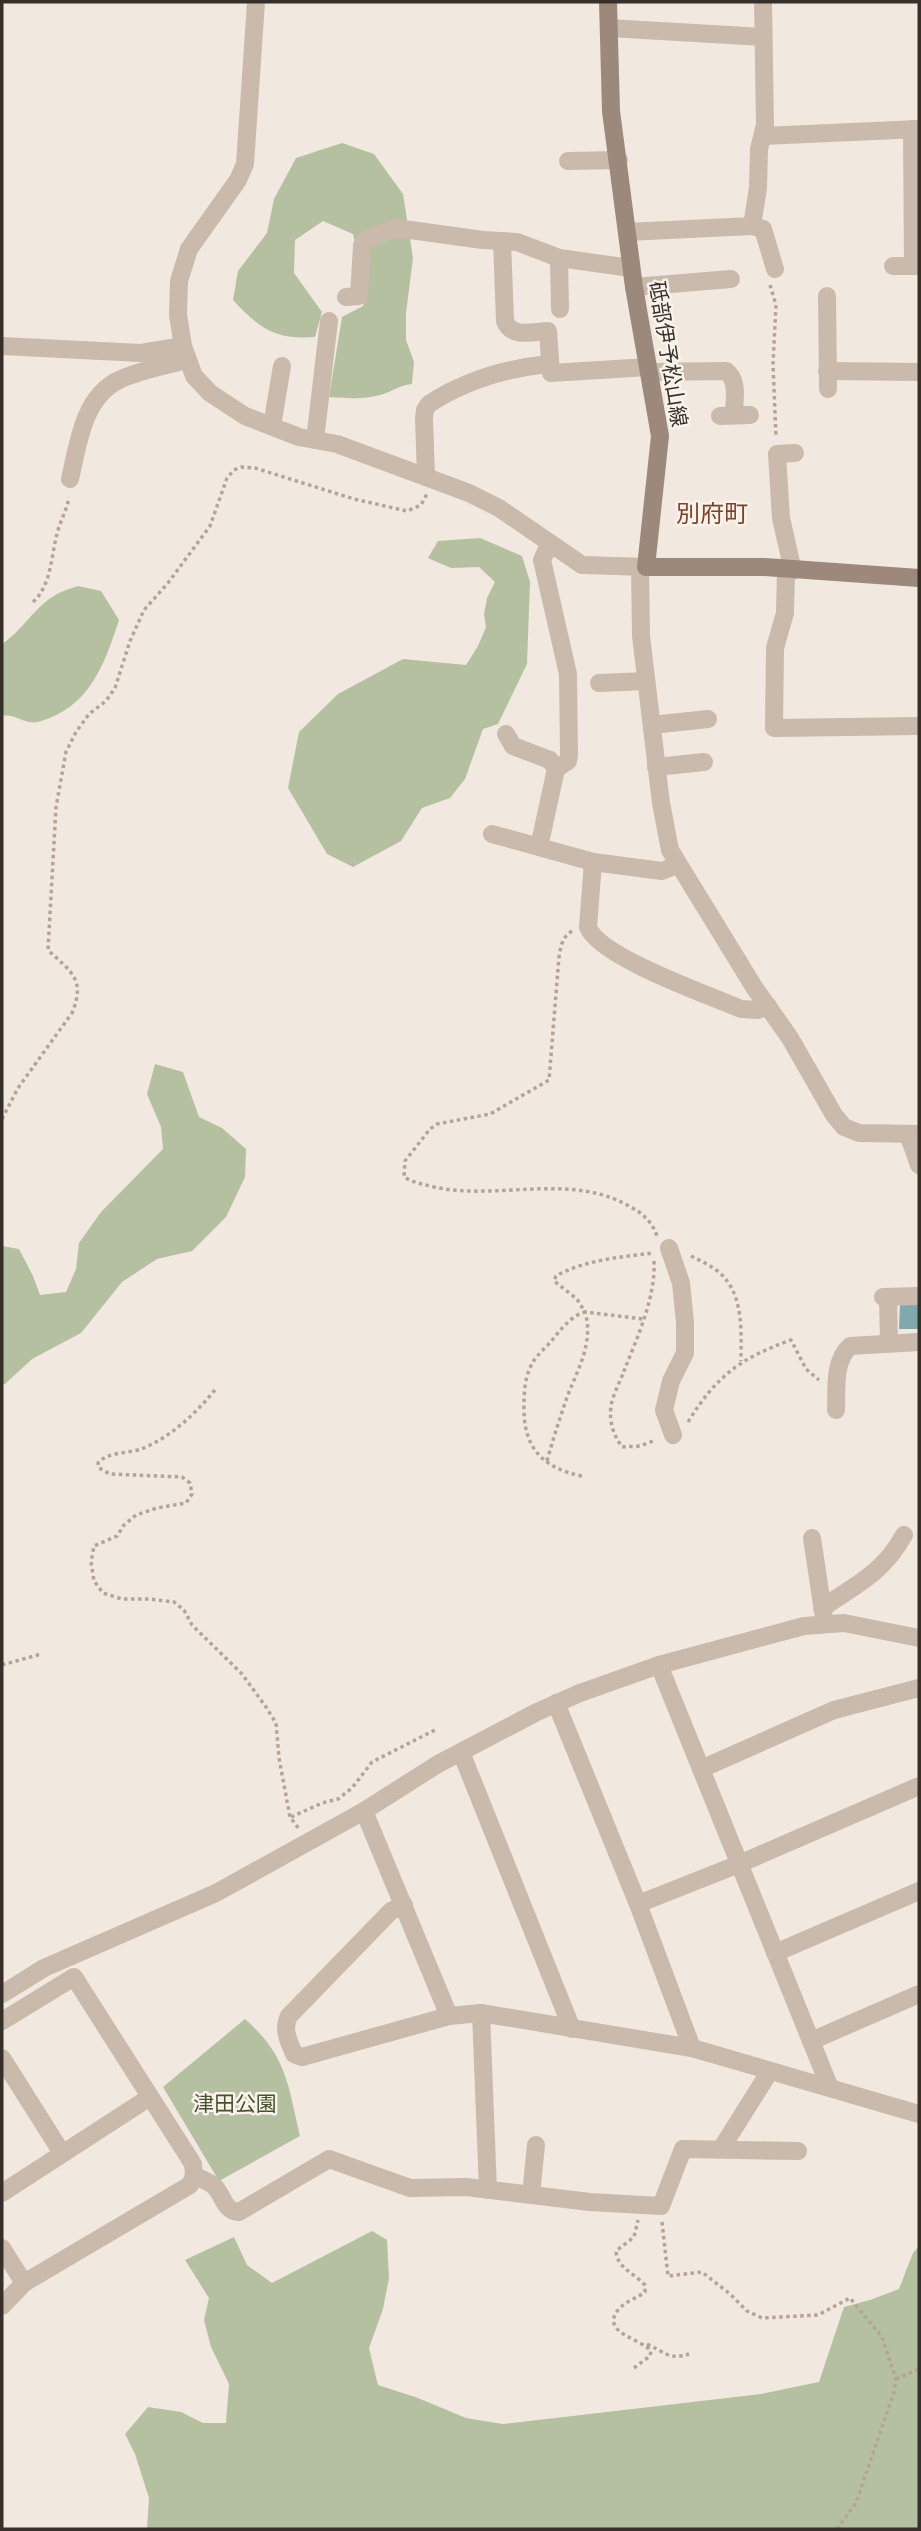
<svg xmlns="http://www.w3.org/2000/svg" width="921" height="2531" font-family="'PT Sans Narrow','Noto Sans JP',sans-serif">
  <rect width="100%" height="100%" fill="#f1e9df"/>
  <g fill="#b4c09f">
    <path d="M342,143L374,154L403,194L413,258L406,313V340L414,362L412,384C399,385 392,392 380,395C363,400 347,398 329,397L342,317L363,306L367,293L353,234L323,221L295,240L294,273L322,312L315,337C275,340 259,328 233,300L238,271L267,233L274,199L296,158Z"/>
    <polygon points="480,538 522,556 530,582 527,664 498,724 483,729 465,779 450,798 422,808 401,841 353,867 327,854 288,788 299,732 338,694 403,659 466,665 478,646 486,627 484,614 487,598 495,582 479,567 451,568 428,558 438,541"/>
    <path d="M78,586L101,591L119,620C104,666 89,708 38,722C26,725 14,713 2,716V644C22,631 35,606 57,594C63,591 71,588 78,586Z"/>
    <polygon points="155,1064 183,1072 199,1117 222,1128 246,1149 245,1177 226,1217 192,1251 157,1259 122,1282 81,1333 32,1359 5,1384 2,1384 2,1246 19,1249 33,1276 40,1295 66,1292 76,1269 79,1243 101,1212 163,1149 161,1127 147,1094"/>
    <path d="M245,2019C287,2056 288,2085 300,2136L219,2181L163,2087Z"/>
    <polygon points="372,2231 387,2240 389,2278 383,2309 369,2348 378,2385 418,2398 466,2418 503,2424 761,2394 819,2382 844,2307 870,2300 899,2289 913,2253 919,2246 919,2529 147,2529 149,2498 135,2454 125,2434 148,2407 181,2412 203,2423 226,2423 229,2384 211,2347 204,2320 209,2298 185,2260 234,2237 247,2265 272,2283"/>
  </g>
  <polygon fill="#7fa9ad" points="900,1303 919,1303 919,1329 899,1329"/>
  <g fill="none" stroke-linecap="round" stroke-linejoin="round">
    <g stroke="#b5a495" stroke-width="3.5" stroke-dasharray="3.5 3.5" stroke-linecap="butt">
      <polyline points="770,285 776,305 773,364 776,437"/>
      <path d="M33,602C51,586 51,557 57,534C60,521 67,510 69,497"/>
      <path d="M572,931C562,937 561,946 559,957L549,1080L490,1114L437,1124L430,1129L405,1161L404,1177C414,1183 423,1184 434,1187C499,1201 569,1172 629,1206C642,1213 652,1221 657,1236"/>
      <path d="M2,1119L18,1088L72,1013C86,979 71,972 48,950L56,807L66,752L76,732L89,714L106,701L115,688L130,641L144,610L168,583L210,526L227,478L234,470L242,467L255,468L354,499L407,511L421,505L427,494"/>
      <path d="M691,1256C701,1261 712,1266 720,1273C744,1295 741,1331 741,1361"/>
      <path d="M654,1261C656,1297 637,1338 624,1371C620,1382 613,1394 611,1406C609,1422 613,1434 622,1447L640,1446L656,1440"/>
      <path d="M215,1390C195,1414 173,1435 144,1448C130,1454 108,1451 98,1463L99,1468L110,1474L182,1477L190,1483L192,1494L186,1503L157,1508L136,1515L124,1525L117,1536L94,1546L91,1562L94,1581L103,1593L122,1599H149L174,1602L184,1610L192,1625L242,1674L266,1707L276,1723L279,1758L290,1817L299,1829"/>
      <path d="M688,1422C717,1375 741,1358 791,1340L806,1369L819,1380"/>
      <path d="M547,1461C553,1439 560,1418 567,1397C578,1369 594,1342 585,1312L643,1319"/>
      <path d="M582,1476C542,1468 523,1447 524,1406C524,1392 525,1376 532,1364C536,1355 547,1347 553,1339C562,1328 571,1316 585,1312L577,1299L554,1281L556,1276C584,1260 621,1257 653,1253"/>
      <polyline points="2,1665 41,1654"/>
      <polyline points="291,1817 322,1803 338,1799 352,1788 372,1762 435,1730"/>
      <polyline points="662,2222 668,2276 702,2272 730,2294 747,2311 762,2318 818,2315 850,2298 882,2337 896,2379 894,2392 856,2503 837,2529"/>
      <path d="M647,2344C663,2351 670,2361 689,2354"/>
      <path d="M634,2368L650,2356L651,2351C642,2339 600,2333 618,2310C625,2301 636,2299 645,2292V2285C634,2273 617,2268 616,2251L634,2237L638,2220"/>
      <polyline points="896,2379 919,2369"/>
    </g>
    <g stroke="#c9baab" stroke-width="18">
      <polyline points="256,2 245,164 238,180 189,249 179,281 178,315 183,346 194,376 210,393 245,416 299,437 337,444 469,493 499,508 582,565 646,567"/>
      <polyline points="609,28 763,37"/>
      <polyline points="912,129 913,266"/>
      <polyline points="763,136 919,129"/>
      <polyline points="568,161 619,160"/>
      <polyline points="752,226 763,229 775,269"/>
      <polyline points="627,232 752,226 758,188 759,149 765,125 763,2"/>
      <path d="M502,241L505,321C511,338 533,332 548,331L551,373L648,367"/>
      <polyline points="559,258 560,309"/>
      <polyline points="893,266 919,266"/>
      <polyline points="634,287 731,279"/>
      <polyline points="827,296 828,389"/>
      <polyline points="346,297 359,296 362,245 368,238 396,228 483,240 517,242 559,258 631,268"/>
      <polyline points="2,346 141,353 183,346"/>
      <polyline points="827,371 919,372"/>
      <path d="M649,372L726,371C739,380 734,401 734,415"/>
      <polyline points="720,416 750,415"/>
      <polyline points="272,426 282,366"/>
      <polyline points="315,440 329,321"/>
      <path d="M426,477L424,418L425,410L429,404C466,380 507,368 550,364"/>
      <path d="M70,479C78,445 83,397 119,380C140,370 164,366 187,360"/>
      <polyline points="550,543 542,560 568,674 569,755 568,761 556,769"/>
      <polyline points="640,567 641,636 661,803 670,850 754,987 790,1038 834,1115 844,1127 859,1133 919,1134"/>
      <polyline points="786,570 785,613 775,648 774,728 919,726"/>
      <polyline points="793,571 781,518 777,454 795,453"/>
      <polyline points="599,683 646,681"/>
      <polyline points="652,725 708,719"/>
      <polyline points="506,734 513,746 550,760 556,769 539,847"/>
      <polyline points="656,767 704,762"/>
      <polyline points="492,834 593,862 662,871 677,865"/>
      <path d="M593,862L588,927C599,957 709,995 741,1009L758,1010L768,1006"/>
      <polyline points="908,1134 919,1165"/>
      <polyline points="669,1248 681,1283 685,1323 685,1353 671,1381 664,1410 673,1435"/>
      <polyline points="883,1297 919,1296"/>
      <polyline points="888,1297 889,1343"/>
      <path d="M836,1410C837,1389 833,1362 850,1346L919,1342"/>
      <polyline points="812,1538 824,1618"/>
      <path d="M822,1608C857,1584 883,1573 904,1535"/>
      <polyline points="659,1665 830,2088"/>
      <polyline points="556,1703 638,1904 692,2048"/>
      <polyline points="461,1752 572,2029"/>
      <polyline points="701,1769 834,1710 919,1688"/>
      <polyline points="364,1811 449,2016 481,2013 692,2048 919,2114"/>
      <polyline points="638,1904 739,1864 919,1786"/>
      <path d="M404,1905L391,1911L289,2016C282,2030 289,2041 294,2054L302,2057L449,2016"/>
      <polyline points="775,1953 919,1891"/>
      <polyline points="2,1994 44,1968 216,1893 364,1811 438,1764 537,1712 580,1693 659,1665 804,1626 844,1623 919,1638"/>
      <polyline points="481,2013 488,2190"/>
      <polyline points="2,2021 74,1977 193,2164 194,2176 190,2185 24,2283 2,2306"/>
      <polyline points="811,2041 919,1994"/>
      <polyline points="2,2058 62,2153"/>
      <polyline points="721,2149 770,2071"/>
      <path d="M194,2176C201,2179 211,2182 215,2187C224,2197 224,2211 239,2212L329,2159L410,2188L466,2187L590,2202L661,2206L683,2149L798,2151"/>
      <polyline points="2,2193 150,2097"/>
      <polyline points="531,2195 536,2145"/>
      <polyline points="2,2248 24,2283"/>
    </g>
    <polyline stroke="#9d897c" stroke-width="18" points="608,2 611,111 634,287 660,436 646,567 765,567 919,578"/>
  </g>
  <g text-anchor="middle" stroke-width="5" stroke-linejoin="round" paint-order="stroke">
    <g font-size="21" fill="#372f2a" stroke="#f9f3eb">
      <text transform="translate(668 354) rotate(81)" y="7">砥部伊予松山線</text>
    </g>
    <g font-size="21" fill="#45542f" stroke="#f9f3eb">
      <text x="235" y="2111">津田公園</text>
    </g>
    <g font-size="24" fill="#824027" stroke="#f9f3eb">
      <text x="712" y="522">別府町</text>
    </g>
  </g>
  <rect width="921" height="2531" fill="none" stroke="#372f2a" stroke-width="7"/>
</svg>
